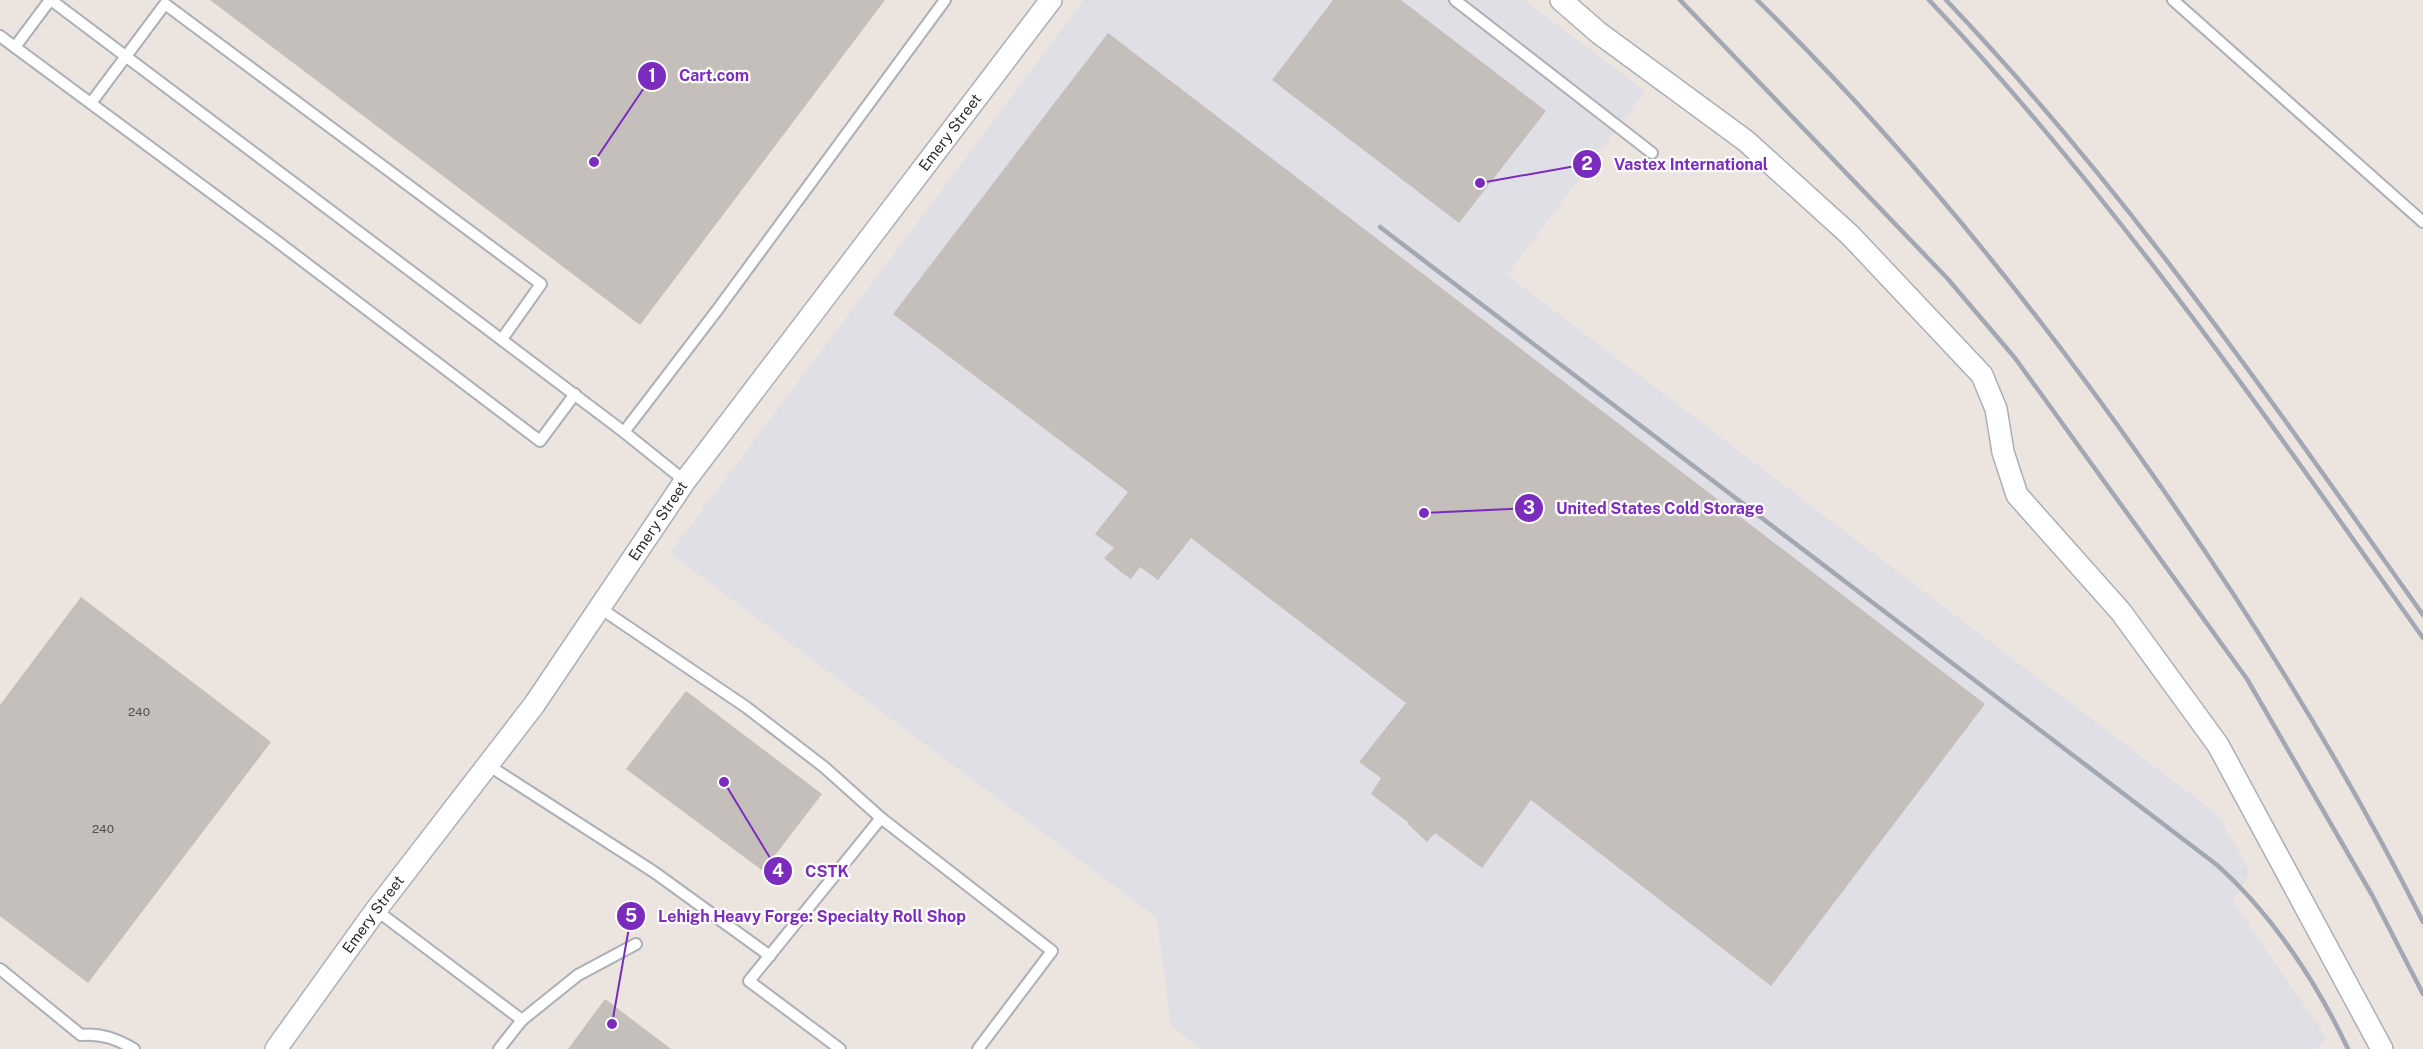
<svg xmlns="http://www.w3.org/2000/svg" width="2423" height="1049" font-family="'Public Sans',sans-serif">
  <rect width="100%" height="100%" fill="#ebe4df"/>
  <polygon fill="#dfdfe5" points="1084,0 1524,0 1645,91 1507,275 2218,815 2250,872 2233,902 2326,1037 2317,1049 1201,1049 1171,1026 1157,918 670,553"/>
  <g fill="#c4bfba">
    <polygon points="210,0 885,0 640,325"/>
    <polygon points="1333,0 1401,0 1546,111 1459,223 1272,80"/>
    <polygon points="1108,33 1985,704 1771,986 1531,800 1482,868 1435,833 1427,842 1408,824 1409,823 1371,794 1381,778 1359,762 1406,703 1191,538 1158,580 1140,567 1131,579 1122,573 1104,558 1114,548 1095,534 1128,492 893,314"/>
    <polygon points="81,597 271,742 88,983 0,916 0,705"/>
    <polygon points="686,691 822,794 763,871 626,769"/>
    <polygon points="605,999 671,1049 568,1049"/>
  </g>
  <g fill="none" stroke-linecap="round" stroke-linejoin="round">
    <g stroke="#abafb6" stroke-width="14">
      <g id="lane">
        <polyline points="51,0 624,432 718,309 945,0"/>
        <polyline points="1455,0 1652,153"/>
        <polyline points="2173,0 2423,222"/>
        <polyline points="0,36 274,239 540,441 575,394"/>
        <polyline points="15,47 50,0"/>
        <polyline points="91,103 165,4 541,284 502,339"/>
        <polyline points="624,432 685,481"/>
        <polyline points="600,608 746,707 824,767 881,818"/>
        <polyline points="488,765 654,872 770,956"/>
        <polyline points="376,910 522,1020"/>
        <path d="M0,969L81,1035C101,1033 117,1039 134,1049"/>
        <polyline points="499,1049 522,1020 578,975 636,944"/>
        <polyline points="840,1049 749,981 881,818 1052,951 978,1049"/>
      </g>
    </g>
    <g stroke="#abafb6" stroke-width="24">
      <g id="street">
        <polyline points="1561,0 1599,33 1746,141 1850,235 1982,375 1996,409 2003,452 2017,495 2121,612 2218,745 2382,1049"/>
        <path id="s1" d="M276,1049L376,910L534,705L685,481L1051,0"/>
      </g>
    </g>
    <use href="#lane" stroke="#fff" stroke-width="10"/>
    <use href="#street" stroke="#fff" stroke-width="21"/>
    <g stroke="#a2a8b3" stroke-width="4.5">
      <polyline points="1680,0 1947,278 2015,358 2247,679 2372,895 2423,994"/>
      <path d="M1757,0C1903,143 2033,304 2150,471C2251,615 2344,764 2423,922"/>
      <path d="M1929,0C2114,196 2267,418 2423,638"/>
      <path d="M1946,0C2126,189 2273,403 2423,615"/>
      <path d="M1380,227L2217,865C2272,914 2317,983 2348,1049"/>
    </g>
  </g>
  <g text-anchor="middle" stroke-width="4.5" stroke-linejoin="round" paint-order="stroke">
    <g font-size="12" fill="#51504f">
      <text x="139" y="716">240</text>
      <text x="103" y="833">240</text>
    </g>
    <g font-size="15" fill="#2b2b2b" stroke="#fff">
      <text dy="5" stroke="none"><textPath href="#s1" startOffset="1138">Emery Street</textPath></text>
      <text dy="5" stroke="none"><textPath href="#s1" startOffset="652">Emery Street</textPath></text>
      <text dy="5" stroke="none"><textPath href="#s1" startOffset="166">Emery Street</textPath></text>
    </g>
  </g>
  <path fill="none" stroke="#7b2cbf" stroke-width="2" d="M594 162L652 76M1480 183L1587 164M1424 513L1529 508M724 782L778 871M612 1024L631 916"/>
  <g fill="#7b2cbf" stroke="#fff" stroke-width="2">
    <circle cx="594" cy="162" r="6"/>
    <circle cx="1480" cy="183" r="6"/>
    <circle cx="1424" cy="513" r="6"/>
    <circle cx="724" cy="782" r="6"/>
    <circle cx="612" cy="1024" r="6"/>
    <circle cx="652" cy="76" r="15"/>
    <circle cx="1587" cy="164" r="15"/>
    <circle cx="1529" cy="508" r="15"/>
    <circle cx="778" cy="871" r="15"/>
    <circle cx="631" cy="916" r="15"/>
  </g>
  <g font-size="18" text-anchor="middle" font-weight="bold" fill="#fff">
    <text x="652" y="82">1</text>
    <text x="1587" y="170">2</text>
    <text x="1529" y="514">3</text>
    <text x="778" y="877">4</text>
    <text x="631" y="922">5</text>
  </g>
  <g font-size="16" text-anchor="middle" font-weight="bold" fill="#7b2cbf" stroke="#fff" stroke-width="4.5" stroke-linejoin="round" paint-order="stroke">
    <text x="714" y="81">Cart.com</text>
    <text x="1691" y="170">Vastex International</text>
    <text x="1660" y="514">United States Cold Storage</text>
    <text x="827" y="877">CSTK</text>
    <text x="812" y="922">Lehigh Heavy Forge: Specialty Roll Shop</text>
  </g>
</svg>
